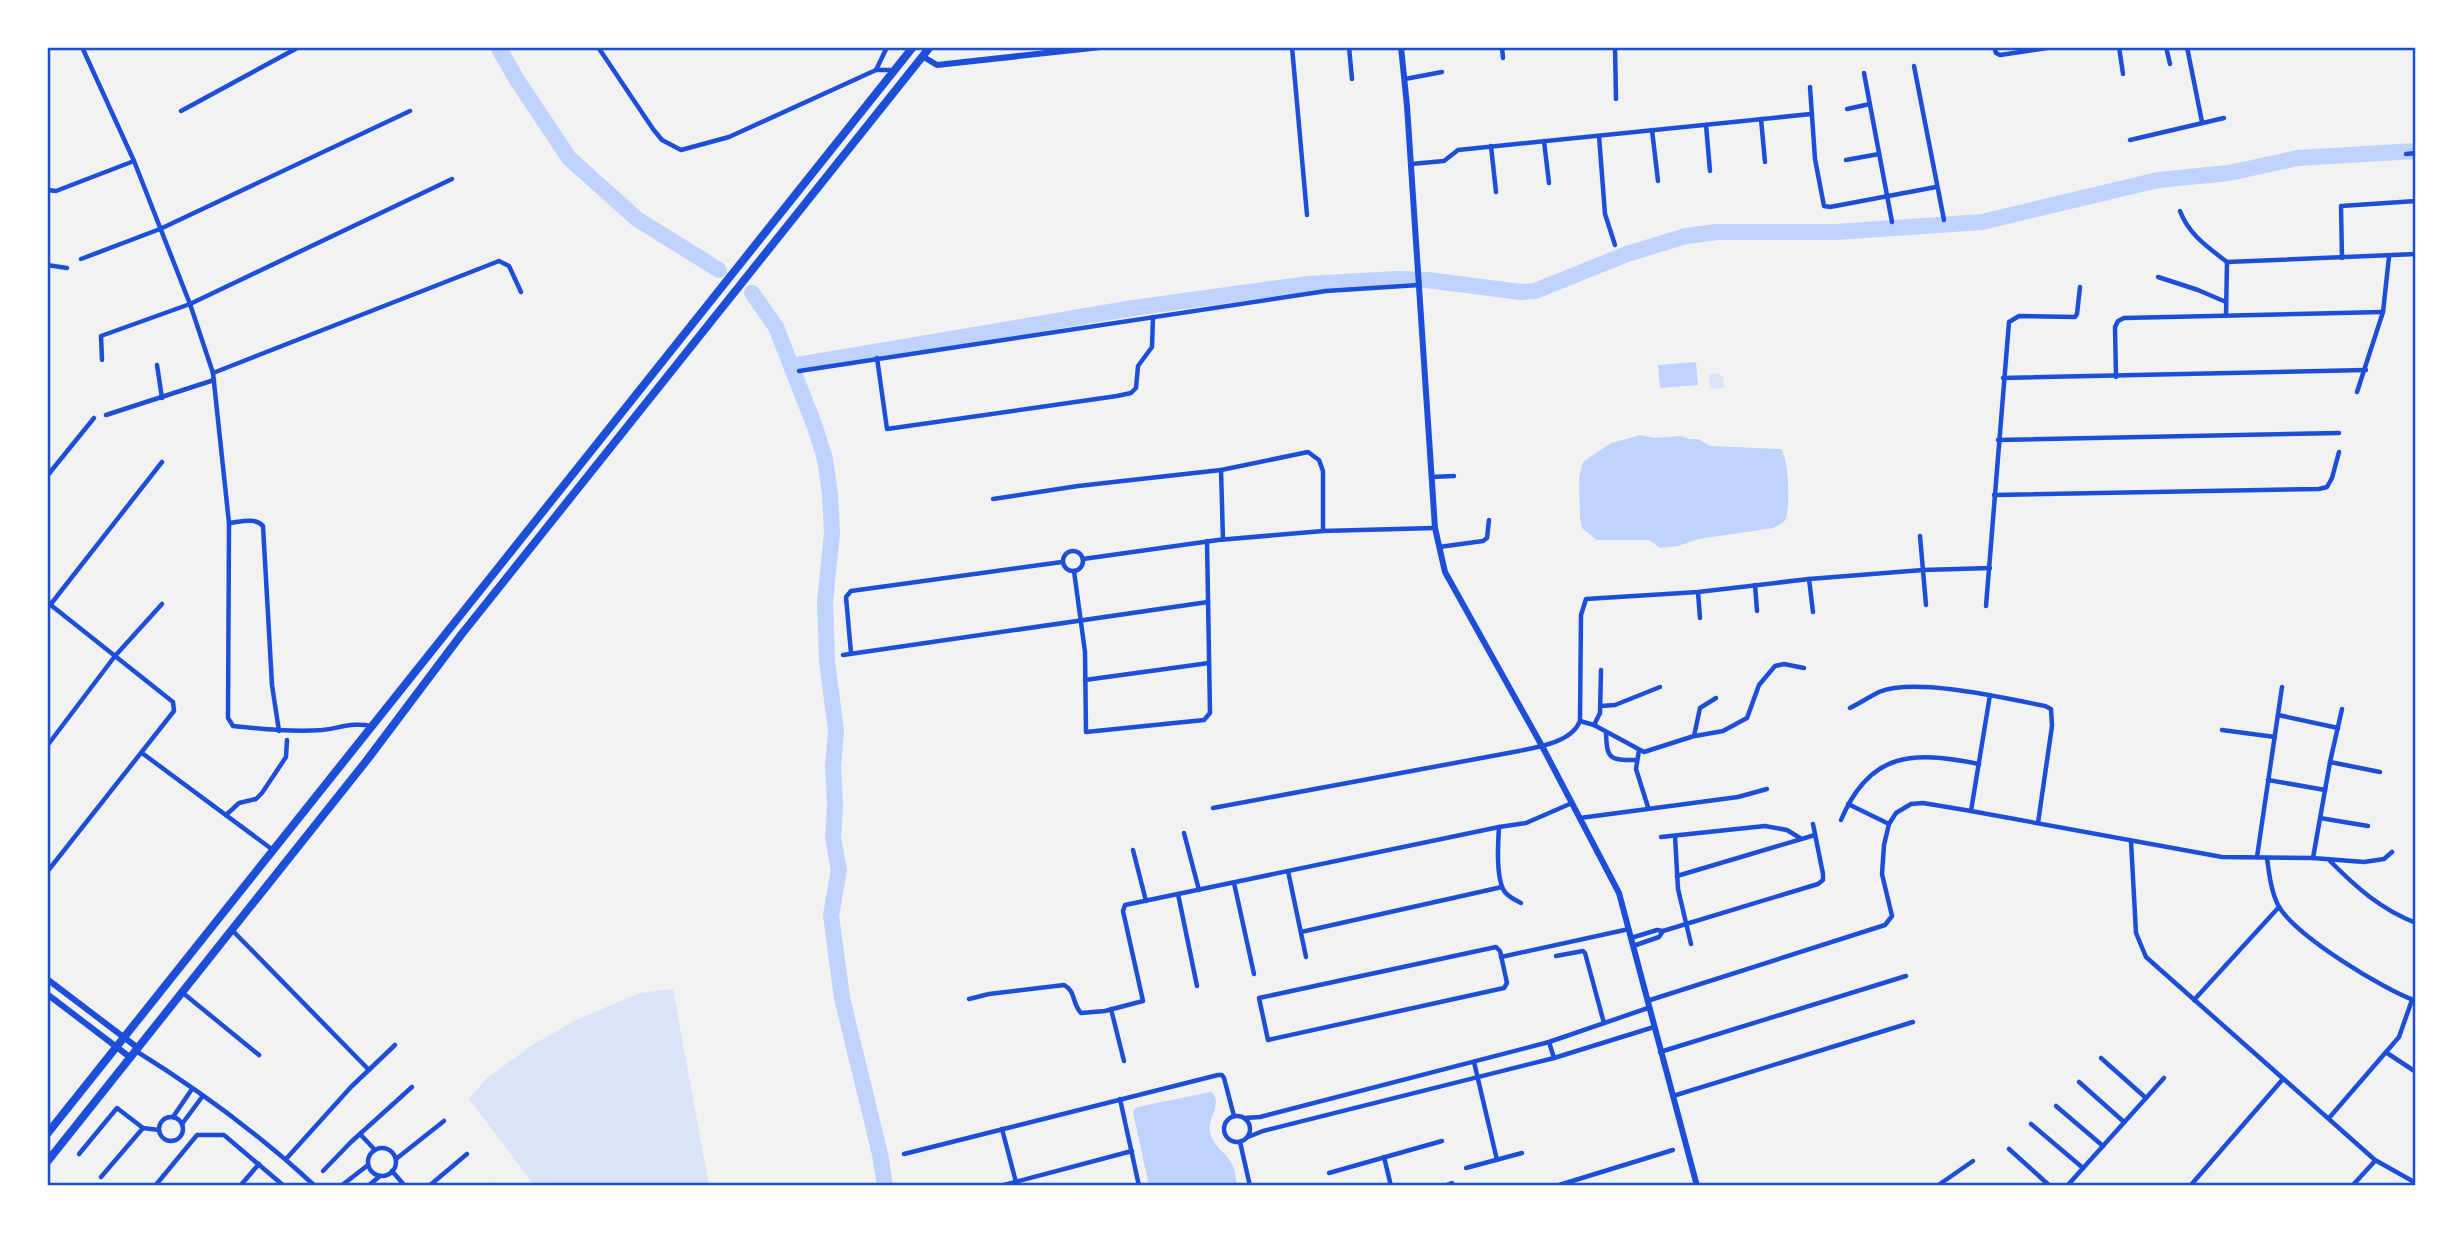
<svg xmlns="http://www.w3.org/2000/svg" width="2463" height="1233" font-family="'Alegreya Sans',sans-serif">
  <rect width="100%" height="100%" fill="#f2f2f2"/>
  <g fill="#dbe4f7">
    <polygon points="1718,373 1723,377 1724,388 1710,389 1709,374"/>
    <polygon points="673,989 709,1186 535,1186 469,1099 487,1078 534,1044 578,1019 640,993"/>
  </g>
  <g fill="#bfd3fe">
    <polygon points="1696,362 1698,385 1660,388 1658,365"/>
    <path d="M1641,435L1654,438L1681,436L1689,439H1698L1710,446L1781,449C1789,460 1790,505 1786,518C1784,524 1778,525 1773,528L1699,539L1678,546L1660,548L1649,540H1597L1582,528L1580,517L1579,478L1583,462L1611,443Z"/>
    <path d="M1211,1092C1224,1103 1207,1118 1210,1132C1213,1147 1226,1152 1232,1164C1235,1170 1236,1179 1237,1186H1149L1133,1112L1135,1108L1142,1106Z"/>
  </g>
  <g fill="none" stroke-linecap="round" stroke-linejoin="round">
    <g stroke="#bfd3fe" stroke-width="16">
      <polyline points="498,47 517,80 569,158 637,219 719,270"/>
      <polyline points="752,293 776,327 815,427 825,459 830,494 832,533 825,602 827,661 836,731 833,767 835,805 833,838 839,870 831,915 842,998 880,1154 885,1186"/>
      <polyline points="791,366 1133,308 1308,284 1396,279 1427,280 1521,292 1535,291 1627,254 1686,236 1717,232 1836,232 1982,222 2158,180 2229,173 2298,158 2416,151"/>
    </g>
    <g stroke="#1d4ed8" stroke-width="4.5">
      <path d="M82,47L134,161L190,304L213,373L229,523L228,718L233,726C263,729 292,732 322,730C340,728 354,722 371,726"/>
      <polyline points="598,47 653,129 662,140 681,150 729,137 876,70 893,70"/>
      <polyline points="1292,47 1307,215"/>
      <polyline points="1349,47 1352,79"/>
      <polyline points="1502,47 1503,58"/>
      <polyline points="1615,47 1616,99"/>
      <polyline points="1994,47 1996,53 2000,55 2054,47"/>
      <polyline points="2119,47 2123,74"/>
      <polyline points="2166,47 2170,64"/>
      <polyline points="2187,47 2202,122"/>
      <polyline points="1914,66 1944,220"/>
      <polyline points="876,70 887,47"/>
      <polyline points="1864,73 1892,222"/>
      <polyline points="1405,79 1442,72"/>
      <polyline points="1810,87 1815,159 1824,206 1830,207 1936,187"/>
      <polyline points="1847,109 1870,104"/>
      <polyline points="181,111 299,47"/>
      <polyline points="1761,119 1765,162"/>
      <polyline points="1706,125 1710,171"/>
      <polyline points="1652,130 1658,181"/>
      <polyline points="1599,136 1605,214 1615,245"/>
      <polyline points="2130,140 2224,118"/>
      <polyline points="1544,141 1549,183"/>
      <polyline points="1491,146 1496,192"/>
      <polyline points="2406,154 2416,153"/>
      <polyline points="1846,160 1879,154"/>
      <polyline points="1411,164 1444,161 1458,150 1811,114"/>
      <polyline points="47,190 56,191 134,161"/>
      <path d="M2180,211C2189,235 2208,247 2227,262L2416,254"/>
      <polyline points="2342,258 2341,206 2416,201"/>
      <polyline points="81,259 160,229 410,111"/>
      <polyline points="47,265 67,268"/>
      <polyline points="2158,277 2198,290 2226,302"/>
      <polyline points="2226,316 2227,262"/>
      <polyline points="877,358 887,429 1117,396 1131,393 1136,388 1138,366 1152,347 1153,317"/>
      <polyline points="102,360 101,336 190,304 452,179"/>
      <polyline points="157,365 162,398"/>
      <polyline points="799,371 1326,291 1419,285"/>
      <polyline points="213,373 499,261 509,266 521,292"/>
      <polyline points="2116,377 2115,327 2118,321 2124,318 2383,312"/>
      <polyline points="2003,378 2366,370"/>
      <polyline points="2357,392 2383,312 2389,257"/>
      <polyline points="106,415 214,380"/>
      <polyline points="1998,440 2339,433"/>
      <polyline points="47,476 94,418"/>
      <polyline points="1431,477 1454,476"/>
      <polyline points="1994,495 2319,489 2327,487 2332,478 2339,452"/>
      <polyline points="993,499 1078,486 1221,470"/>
      <path d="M229,523C240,522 255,517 263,526L272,685L279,731"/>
      <polyline points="1920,536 1926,605"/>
      <polyline points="1223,539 1221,470 1308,452 1319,460 1323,471 1323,531"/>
      <polyline points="1439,547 1483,541 1487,538 1489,520"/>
      <circle cx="1073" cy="561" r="10"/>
      <polyline points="1083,559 1218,540 1323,531 1435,528"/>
      <polyline points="1074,571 1085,652 1086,732 1204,720 1210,713 1207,541"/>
      <polyline points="1809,579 1813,612"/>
      <polyline points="1755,585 1757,611"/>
      <polyline points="1698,592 1700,618"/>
      <polyline points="47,602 173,702 174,711 47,872"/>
      <polyline points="1986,606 2009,322 2019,316 2075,317 2077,314 2080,287"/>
      <polyline points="47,609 162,462"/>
      <polyline points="851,653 846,597 851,591 1062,562"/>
      <polyline points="843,655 1208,602"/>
      <polyline points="1085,680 1209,663"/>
      <polyline points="1601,706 1615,705 1660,687"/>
      <path d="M1850,708C1860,703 1869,697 1879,692C1915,677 2005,698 2045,706L2051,709L2052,726L2038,823"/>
      <polyline points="2278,715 2338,728"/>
      <polyline points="1580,721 1594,725 1644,752 1694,736 1700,708 1716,698"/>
      <polyline points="1594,725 1600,713 1601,670"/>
      <polyline points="2222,730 2275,737"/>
      <path d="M1606,733C1607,759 1609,760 1636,760"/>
      <polyline points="1695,736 1723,731 1747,718 1759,685 1775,666 1784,664 1804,668"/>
      <polyline points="47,746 115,656 162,604"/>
      <polyline points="1639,750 1636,769 1648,807"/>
      <polyline points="142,753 273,850"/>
      <polyline points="2330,762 2380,772"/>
      <polyline points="2268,780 2325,790"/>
      <polyline points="1848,804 1889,824"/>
      <path d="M1213,808L1519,751C1539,747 1572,742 1580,721L1581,615L1586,599L1698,592L1809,579L1923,570L1990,568"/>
      <polyline points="1971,811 1990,695"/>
      <polyline points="226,815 239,803 256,799 262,793 286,757 287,740"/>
      <polyline points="1580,818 1738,797 1767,789"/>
      <polyline points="2320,818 2368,826"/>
      <path d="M1841,820C1870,751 1913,751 1979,764"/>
      <path d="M1499,827C1498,844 1496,874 1503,889C1506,896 1515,900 1521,903"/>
      <polyline points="1184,833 1199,890"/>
      <polyline points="1675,836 1678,889 1691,944"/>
      <polyline points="1661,837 1765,826 1787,830 1800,838"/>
      <polyline points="2131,841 2136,933 2146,957 2375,1160 2416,1183"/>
      <polyline points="1133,850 1146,901"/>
      <polyline points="2257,857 2282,687"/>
      <path d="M2267,858C2269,873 2271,891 2278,905C2294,935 2384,990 2416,1001"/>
      <polyline points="2313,858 2330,762 2342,709"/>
      <path d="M2330,861C2356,887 2380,909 2416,923"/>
      <polyline points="1288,871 1306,957"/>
      <polyline points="1677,876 1815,835"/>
      <polyline points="1234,883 1254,974"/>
      <polyline points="1178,894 1197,986"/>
      <polyline points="232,930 369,1070"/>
      <polyline points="1301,932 1502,887"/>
      <polyline points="1631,938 1657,930 1663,931 1818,884 1823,880 1823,874 1813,824"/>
      <polyline points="1633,946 1659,937 1663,931"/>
      <polygon points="1496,947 1500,951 1507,983 1504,988 1268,1040 1259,998"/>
      <polyline points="1556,956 1583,951 1585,953 1604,1023"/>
      <polyline points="1501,957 1629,929"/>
      <polyline points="183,993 259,1055"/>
      <path d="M969,999L989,994L1064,985C1076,991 1072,1004 1081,1013L1105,1011L1143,1001L1123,911L1125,905L1499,827L1526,823L1572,803"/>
      <polyline points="2194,1000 2279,907"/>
      <polyline points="1647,1001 1885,925 1892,916 1882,874 1884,845 1889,824 1896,813 1911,804 1923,803 1971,811 2222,857 2313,858 2364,862 2384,859 2392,852"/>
      <polyline points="1111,1009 1124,1061"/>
      <polyline points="1549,1042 1554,1058"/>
      <path d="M136,1051C199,1090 261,1136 315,1186"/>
      <polyline points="1660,1052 1906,976"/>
      <polyline points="2387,1053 2416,1072"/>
      <polyline points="2101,1058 2146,1098"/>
      <polyline points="1474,1062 1497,1160"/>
      <polyline points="2079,1082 2124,1122"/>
      <polyline points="1673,1096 1913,1022"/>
      <polyline points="1120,1099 1139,1186"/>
      <polyline points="2056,1106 2103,1146"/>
      <circle cx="1237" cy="1129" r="13"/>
      <polyline points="173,1117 192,1089"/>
      <circle cx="171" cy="1129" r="12"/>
      <polyline points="1244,1118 1260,1117 1549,1042 1648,1008"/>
      <polyline points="2329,1118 2399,1037 2412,1000"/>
      <polyline points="182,1124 202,1097"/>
      <polyline points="2031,1124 2083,1168"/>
      <polyline points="1002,1129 1017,1186"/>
      <polyline points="360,1134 375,1150"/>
      <polyline points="1248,1137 1263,1131 1554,1058 1654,1027"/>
      <polyline points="1240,1142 1250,1186"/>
      <circle cx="382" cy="1162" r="14"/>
      <polyline points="2009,1149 2050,1186"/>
      <polyline points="79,1154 117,1108 143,1128 159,1130"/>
      <polyline points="904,1154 1218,1075 1222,1075 1224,1078 1234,1116"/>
      <polyline points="1384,1157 1391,1186"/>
      <polyline points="286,1159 351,1087 395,1045"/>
      <polyline points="396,1159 444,1121"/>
      <polyline points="1466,1168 1522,1153"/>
      <polyline points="323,1171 351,1142 412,1087"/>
      <polyline points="392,1171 405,1186"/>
      <polyline points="1329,1173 1442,1141"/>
      <polyline points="101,1177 143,1128"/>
      <polyline points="155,1186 197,1135 224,1135 284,1186"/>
      <polyline points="240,1186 259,1164"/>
      <polyline points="341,1186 368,1165"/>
      <polyline points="368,1186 380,1176"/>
      <polyline points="429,1186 467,1154"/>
      <polyline points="495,1186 495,1185"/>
      <polyline points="1000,1186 1132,1151"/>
      <polyline points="1444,1186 1452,1183"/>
      <polyline points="1556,1186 1673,1150"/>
      <polyline points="1937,1186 1973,1161"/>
      <polyline points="2067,1186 2164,1078"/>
      <polyline points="2190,1186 2283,1079"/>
      <polyline points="2352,1186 2375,1161"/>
    </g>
    <g stroke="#1d4ed8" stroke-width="6">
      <polyline points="1401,47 1407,106 1435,528 1445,572 1542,746 1619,893 1697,1186"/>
      <polyline points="922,56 937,65 1101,47"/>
      <polyline points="47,979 138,1048"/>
      <polyline points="47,994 131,1058"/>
    </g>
    <g stroke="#1d4ed8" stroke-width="8">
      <polyline points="47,1134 913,47"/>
      <polyline points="47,1162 367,760 461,635 930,47"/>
    </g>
  </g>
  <rect width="2463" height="1233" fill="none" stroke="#ffffff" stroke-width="98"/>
  <rect x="49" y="49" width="2365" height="1135" fill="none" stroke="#1d4ed8" stroke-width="2.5"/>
</svg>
